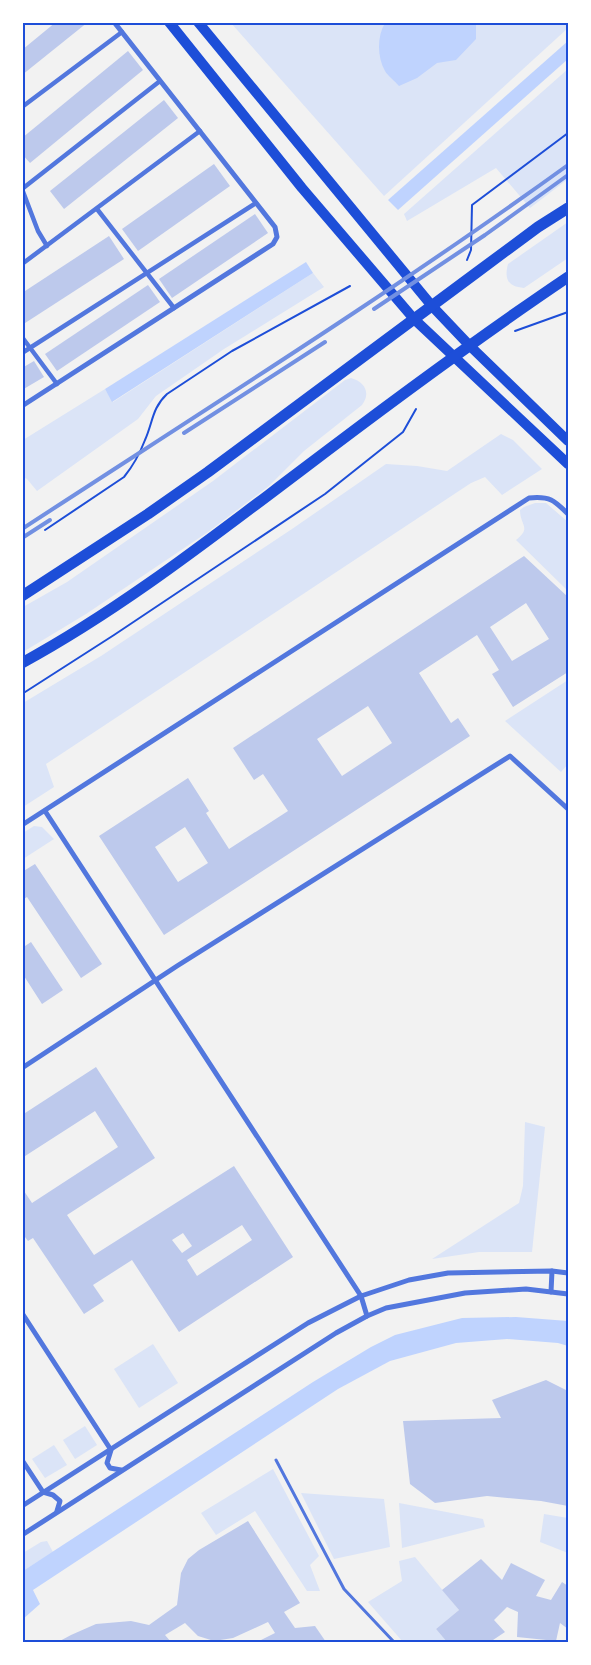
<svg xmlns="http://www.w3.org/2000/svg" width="591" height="1665" font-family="'Nunito Sans',sans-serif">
  <rect width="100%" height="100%" fill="#f2f2f2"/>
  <g fill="#dbe4f7">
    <polygon points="568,22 568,28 384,196 231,23"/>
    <polygon points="568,69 568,179 530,208 496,168 407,221 404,214"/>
    <path d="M568,222V258L524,288C508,287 504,279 508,264Z"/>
    <polygon points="313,273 324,287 224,349 156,396 138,419 37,491 27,479 23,477 23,440 105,389 113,402"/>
    <path d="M351,378C365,382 371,393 362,405L304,451L269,486L208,532L86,614L23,652V607L67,582L213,481L345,380Z"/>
    <polygon points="501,434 513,440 542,469 502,495 485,477 471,483 46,764 54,787 23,807 23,703 101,656 292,529 386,464 417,466 447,471"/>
    <path d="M535,503H546L568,522V591L516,540C532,527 520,526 520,510L524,507Z"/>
    <polygon points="568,680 568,764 561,772 505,721"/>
    <polygon points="34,826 42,827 54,839 23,859 23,833"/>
    <polygon points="525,1122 545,1127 532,1252 479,1252 432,1259 519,1203 523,1186"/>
    <polygon points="153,1344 178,1383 139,1408 114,1369"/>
    <polygon points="85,1426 97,1445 75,1459 63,1440"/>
    <polygon points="54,1445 67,1465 45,1478 32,1459"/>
    <polygon points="273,1469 319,1556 310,1565 320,1591 307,1591 255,1511 216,1535 201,1513"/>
    <polygon points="301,1493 384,1499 390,1547 334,1559"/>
    <polygon points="399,1503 483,1519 485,1527 402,1548"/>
    <polygon points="544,1514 568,1518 568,1553 540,1542"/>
    <polygon points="47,1541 53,1552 23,1571 23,1553 41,1542"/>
    <polygon points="415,1557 459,1610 436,1629 447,1642 403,1642 368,1602 402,1581 399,1561"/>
  </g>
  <g fill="#bfd3fe">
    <path d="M385,23H476V39L456,60L437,63L417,78L399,86C395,81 388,76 385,71C377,57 377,36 385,23Z"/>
    <polygon points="568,41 568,59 398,210 388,200"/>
    <polygon points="306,262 313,273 112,402 105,389"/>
    <polygon points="516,1317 568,1321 568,1346 558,1343 507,1339 456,1343 390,1361 338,1389 33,1590 40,1604 23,1619 23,1571 313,1382 371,1347 395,1335 462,1318"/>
  </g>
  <g fill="#bdc9ec" fill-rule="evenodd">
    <polygon points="56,22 88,22 22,75 22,50"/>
    <polygon points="128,51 143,70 30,163 22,154 22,138"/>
    <polygon points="164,100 178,118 64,209 50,191"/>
    <polygon points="214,164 230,186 138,251 122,229"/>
    <polygon points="255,214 268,233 172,298 159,279"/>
    <polygon points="109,236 124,259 22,325 22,293"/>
    <polygon points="148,285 160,302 57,371 45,354"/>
    <polygon points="34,361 44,377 22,390 22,368"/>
    <path d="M524,556L568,597V672L513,707L492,674L499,670L477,635L419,673L451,723L458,718L470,736L164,935L99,836L188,778L209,811L206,813L229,849L288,811L263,774L254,780L233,748ZM526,603L549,639L512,661L490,627ZM368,706L392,743L342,776L317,739ZM185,827L208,863L178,882L155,847Z"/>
    <polygon points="35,864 102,964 81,978 27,897 22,900 22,872"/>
    <polygon points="31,942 63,990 42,1004 24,976 22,977 22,948"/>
    <path d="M96,1067L155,1158L67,1215L94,1255L234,1166L293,1257L179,1332L132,1260L93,1285L104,1301L84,1314L33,1238L28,1241L22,1233V1188L32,1203L118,1147L95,1111L22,1158V1115ZM242,1225L252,1240L197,1276L187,1260ZM183,1233L192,1246L182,1253L172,1240Z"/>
    <polygon points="546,1380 568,1391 568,1506 541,1501 487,1496 435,1503 410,1484 403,1421 501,1418 492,1400"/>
    <polygon points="248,1521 300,1603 284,1612 295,1628 315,1626 326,1642 257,1642 275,1633 268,1622 233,1638 214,1641 198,1636 185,1623 165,1635 171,1642 58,1642 71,1635 96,1624 131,1621 149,1625 177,1605 181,1573 188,1559 199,1550"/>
    <polygon points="481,1559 502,1580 511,1563 545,1580 536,1596 551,1600 562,1582 568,1586 568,1629 560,1623 556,1641 517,1637 518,1612 507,1607 494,1620 505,1632 490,1642 447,1642 436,1629 459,1610 442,1590"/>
  </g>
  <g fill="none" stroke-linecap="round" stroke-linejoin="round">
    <g stroke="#1d4ed8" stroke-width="2">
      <polyline points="467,260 471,250 472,205 568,133"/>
      <polyline points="515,331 568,312"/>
      <path d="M45,530L124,477C133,466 140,453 145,440C153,422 152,408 167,394L232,351L350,286"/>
      <polyline points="22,694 114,635 325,494 403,432 416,409"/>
    </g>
    <polyline stroke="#5277de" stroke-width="3" points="276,1460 344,1589 394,1642"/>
    <g stroke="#5277de" stroke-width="4.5">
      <polyline points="22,107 122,32"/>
      <polyline points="97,209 174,308"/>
      <polyline points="47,246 38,231 22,189 160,81"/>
      <polyline points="22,264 200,131"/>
      <polyline points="22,337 57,384"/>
      <polyline points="22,353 256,203"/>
    </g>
    <g stroke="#5277de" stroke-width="5">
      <polyline points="22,406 273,244 277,237 275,227 114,22"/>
      <polyline points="45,811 361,1296 367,1316"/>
      <path d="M22,825L529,498C550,496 554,500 568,514"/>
      <polyline points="22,1068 177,966 510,756 568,809"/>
      <polyline points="551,1292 552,1271"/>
      <polyline points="22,1313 111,1450 107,1463 110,1468 121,1470"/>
      <polyline points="22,1460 43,1492 53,1495 60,1501 57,1511"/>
      <polyline points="22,1506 308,1323 361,1296 409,1280 448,1273 552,1271 568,1273"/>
      <polyline points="22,1535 336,1333 367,1316 386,1308 465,1293 526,1289 568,1294"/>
    </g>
    <g stroke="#1d4ed8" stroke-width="10">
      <polyline points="169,22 302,188 414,319 568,464"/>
      <polyline points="198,22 432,306 469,345 568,441"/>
    </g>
    <g stroke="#1d4ed8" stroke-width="11">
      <polyline points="22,596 148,514 208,472 476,273 538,227 568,208"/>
      <path d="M22,663C121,609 210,539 299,472C387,405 476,339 568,277"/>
    </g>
    <g stroke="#7290e2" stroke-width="4">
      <polyline points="374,309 485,235 568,175"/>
      <polyline points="184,433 325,342"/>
      <path d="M22,529C206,409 391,293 568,165"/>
      <polyline points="22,538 50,520"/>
    </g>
  </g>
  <rect width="591" height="1665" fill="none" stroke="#ffffff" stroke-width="48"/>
  <rect x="24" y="24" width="543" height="1617" fill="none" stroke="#1d4ed8" stroke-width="2"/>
</svg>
